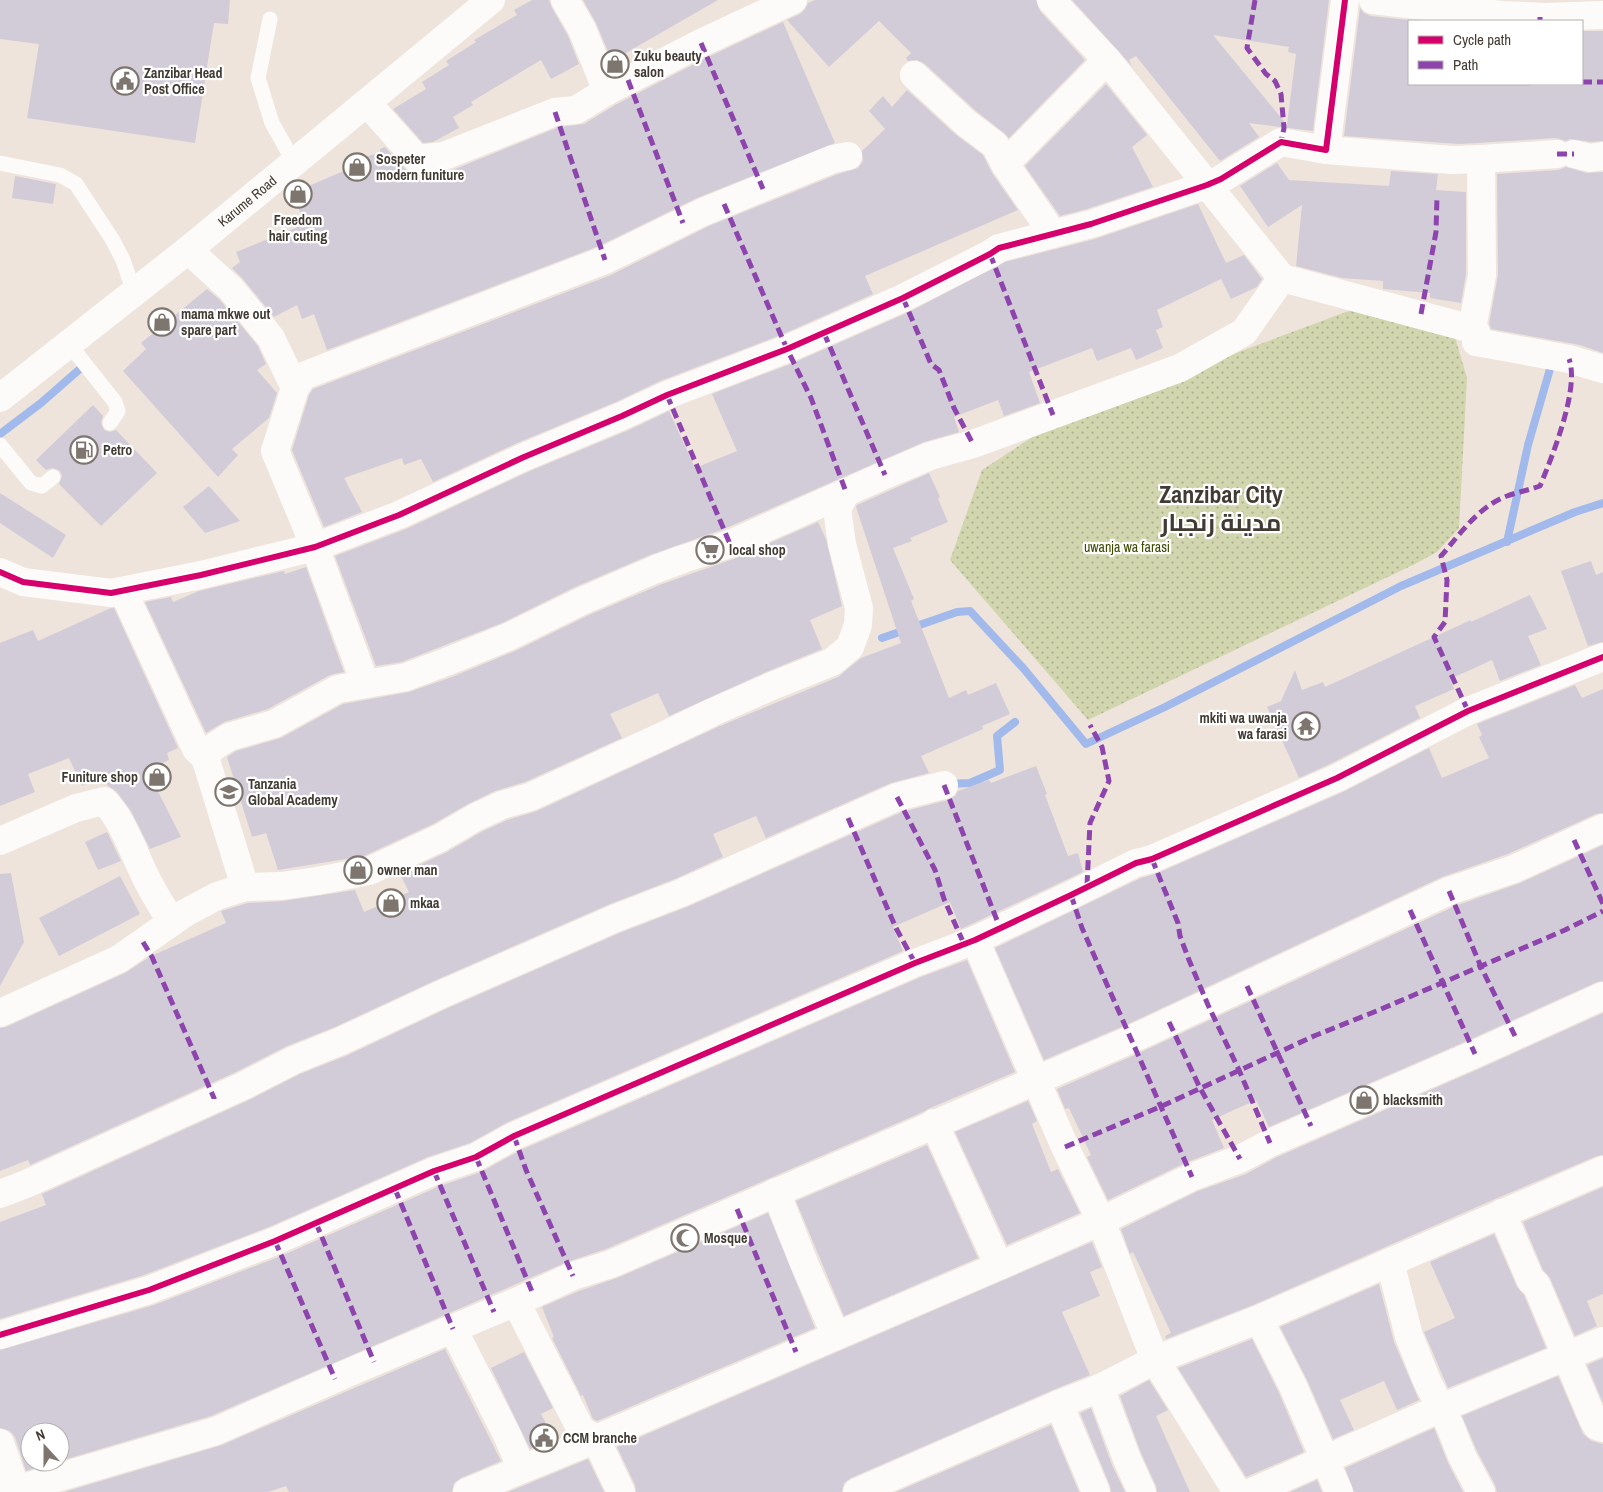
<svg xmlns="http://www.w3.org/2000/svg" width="1603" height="1492" font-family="'Archivo Narrow',Cairo,sans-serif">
  <defs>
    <pattern id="green-dots" width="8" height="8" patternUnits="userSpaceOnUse" patternTransform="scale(1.25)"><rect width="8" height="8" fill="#d2d6af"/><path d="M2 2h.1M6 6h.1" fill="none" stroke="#acaf8f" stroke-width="1.8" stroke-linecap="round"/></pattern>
  </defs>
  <rect width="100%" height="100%" fill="#eee4db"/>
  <polygon fill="url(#green-dots)" points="1354,309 1455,337 1467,378 1459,528 1437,552 1415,564 1088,720 950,560 982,470 1037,434 1244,350"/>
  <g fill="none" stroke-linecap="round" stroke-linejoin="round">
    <g stroke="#a2b9ec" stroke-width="8">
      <polyline points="0,434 41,403 81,368"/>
      <polyline points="1507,542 1528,445 1552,362"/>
      <polyline points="882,638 957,612 970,611 1024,669 1086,744 1165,707 1401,586 1575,512 1603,503"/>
      <polyline points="949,784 970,783 1000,770 997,736 1015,722"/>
    </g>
  </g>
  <g fill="#d2ccd8" fill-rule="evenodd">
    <polygon points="0,0 230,0 228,24 214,23 195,143 27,118 39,44 0,39"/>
    <polygon points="532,0 549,0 552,8 568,36 579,64 551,79 541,60 471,102 473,105 453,117 459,128 433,142 423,143 393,109 426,89 422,82 449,65 446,61 476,42 474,40 517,15 514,10"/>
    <polygon points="583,0 718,0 612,61 596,23"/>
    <polygon points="815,0 1036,0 1040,11 1085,60 1009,138 1004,133 976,111 925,64 917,60 908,61 906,58 911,53 879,21 829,67 787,20 800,14 805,9 808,3"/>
    <path d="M1072,0H1329L1313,131L1249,123L1259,137L1220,161L1136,56L1129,60L1132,66ZM1213,35L1289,47L1288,52L1296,54L1287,125Z"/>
    <polygon points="1360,8 1364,13 1371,16 1409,20 1409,84 1531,84 1530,86 1582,86 1582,31 1603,31 1603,141 1591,142 1570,139 1566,141 1556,138 1460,144 1344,136"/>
    <polygon points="783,22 835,143 697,198 599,246 327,350 314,314 302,319 297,305 274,317 243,279 232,268 240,262 236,252 305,224 292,193 365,162 363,158 380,152 380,149 385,147 405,169 412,174 419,175 450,171 559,127 584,124 615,105 708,57"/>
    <polygon points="1106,84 1147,135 1132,147 1153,187 1087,209 1060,216 1025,166"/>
    <polygon points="907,90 955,134 983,155 992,173 1018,210 865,276 873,294 781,335 660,381 616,402 517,443 433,482 421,459 404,465 402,458 344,478 362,512 324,527 292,450 309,395 313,389 611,275 709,226 838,174 858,168 863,161 862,151 885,129 869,111 883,96 892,107"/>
    <polygon points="1277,163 1289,180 1389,186 1391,171 1438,174 1436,190 1466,192 1466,274 1461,303 1430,298 1430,293 1383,289 1383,281 1342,278 1296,266 1302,205 1268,227 1240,186"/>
    <polygon points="1566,167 1587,173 1603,172 1603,353 1580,345 1491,329 1489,324 1498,275 1497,174 1558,170"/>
    <polygon points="15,176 56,184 53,204 12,198"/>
    <polygon points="1198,204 1226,263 1244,255 1262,279 1257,287 1231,299 1221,279 1157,310 1163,327 1156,330 1163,348 1136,360 1131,348 1097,361 1092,348 1029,372 1040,403 1004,416 998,400 954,417 959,432 924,442 724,529 650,555 575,587 502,623 440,647 402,662 376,666 335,556 406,529 530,471 629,430 669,411 695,468 737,451 712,394 793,363 909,312 1005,262 1095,239"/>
    <polygon points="207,289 220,300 258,346 266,364 257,370 277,393 269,418 232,449 238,455 218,477 123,371 146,349 141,343"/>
    <polygon points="93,405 103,416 101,423 104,430 110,432 116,430 157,473 101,526 59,484 62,476 60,471 52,468 46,470 36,460"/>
    <polygon points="929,473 940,497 938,499 948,522 910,538 912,541 893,548 914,599 911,601 949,698 966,690 968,695 996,683 1010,714 982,726 983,729 921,756 929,773 891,783 766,838 756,816 713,834 723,857 675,879 610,904 436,980 335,1027 287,1046 236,1072 30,1165 28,1160 0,1171 0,1028 6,1027 125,973 151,956 226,923 221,911 248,903 283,901 355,890 364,912 409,892 400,874 447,852 483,831 507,820 537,811 720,726 838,677 861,658 901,643 856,507 857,505"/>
    <polygon points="209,486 240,521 205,533 183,507"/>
    <polygon points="0,493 66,535 53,558 0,523"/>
    <polygon points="818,522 826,539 842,606 810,620 822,649 766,672 669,716 658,693 610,714 622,738 525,782 495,791 468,804 433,824 364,856 278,870 266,833 252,837 227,757 236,751 281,738 343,704 409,692 452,677 515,651 589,615 662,584 736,558"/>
    <polygon points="1591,561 1596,575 1603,572 1603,642 1588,646 1561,571"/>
    <polygon points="306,567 344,672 330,675 268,709 224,722 206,733 145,602 171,597 173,602 199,591 284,571 285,574"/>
    <polygon points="1530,595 1547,629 1528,636 1541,665 1500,681 1492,660 1450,679 1454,689 1415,706 1420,718 1330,764 1299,778 1267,707 1281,701 1295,670 1302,690 1323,682 1325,687 1471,620 1471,622"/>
    <polygon points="111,608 114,608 178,748 167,753 169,760 147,770 181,837 150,849 131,811 116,791 108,786 103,776 82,786 69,758 28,774 35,792 0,806 0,643 33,630 38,641"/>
    <polygon points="1575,685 1582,698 1603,689 1603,813 1596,814 1508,854 1442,877 1126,1025 1044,1060 995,948 1141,878 1158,873 1343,792 1429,748 1442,778 1489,758 1479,737 1482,735 1477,724"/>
    <polygon points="1036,766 1047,794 1045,795 1068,856 1078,853 1083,872 961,929 950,902 893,927 903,951 508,1122 470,1143 428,1157 269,1227 144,1275 0,1319 0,1222 46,1205 42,1194 249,1100 300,1074 348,1055 448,1008 622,932 687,907 902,812 948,800 955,796 958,791 989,780 991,783"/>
    <polygon points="107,832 121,861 98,870 85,842"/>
    <polygon points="1603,845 1603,981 1597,982 1469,1040 1269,1127 1256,1100 1212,1120 1224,1148 1185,1163 1108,1200 1087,1157 1091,1155 1069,1108 1065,1109 1057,1089 1139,1053 1455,906 1520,883"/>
    <polygon points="11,873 24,942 0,986 0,874"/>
    <polygon points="120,876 140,914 59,956 39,918"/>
    <polygon points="967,960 1015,1072 928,1109 923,1112 606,1249 567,1262 211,1416 60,1461 60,1432 30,1432 30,1462 56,1462 26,1471 15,1437 10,1431 0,1428 0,1350 154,1305 281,1256 440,1186 481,1172 521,1150 921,977"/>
    <polygon points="1603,1013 1603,1155 1597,1156 1495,1199 1253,1305 1166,1339 1165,1336 1171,1333 1133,1252 1130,1254 1121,1229 1198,1191 1246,1174 1277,1157 1481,1068"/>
    <polygon points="1028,1101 1037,1121 1032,1124 1051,1172 1058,1169 1080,1213 1007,1245 955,1132"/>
    <polygon points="927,1145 978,1258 844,1316 796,1201"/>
    <polygon points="1603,1187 1603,1294 1587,1301 1597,1326 1575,1336 1550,1278 1543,1270 1523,1222"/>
    <polygon points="768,1213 815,1328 597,1421 593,1419 583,1395 581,1396 552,1338 554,1337 542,1307 579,1291 617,1278"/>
    <polygon points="1494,1234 1517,1287 1524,1295 1546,1348 1448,1388 1424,1332 1455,1318 1430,1262"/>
    <polygon points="1092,1242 1102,1267 1090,1272 1100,1296 1062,1312 1090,1375 1053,1390 851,1478 844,1483 842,1492 636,1492 635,1485 617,1447"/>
    <polygon points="1379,1284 1394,1342 1419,1400 1397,1410 1384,1381 1340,1400 1354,1430 1333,1439 1307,1380 1280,1327"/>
    <polygon points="1252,1339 1279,1393 1304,1452 1246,1477 1178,1368"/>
    <polygon points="445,1349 501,1461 461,1478 454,1483 452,1492 289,1492 286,1486 268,1492 64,1492 222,1445"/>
    <polygon points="524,1352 553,1408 541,1414 554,1439 530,1449 491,1368"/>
    <polygon points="1603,1358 1603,1403 1587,1365"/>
    <polygon points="1558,1376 1583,1434 1592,1441 1603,1444 1603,1492 1497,1492 1495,1485 1476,1449 1462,1416"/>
    <polygon points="1149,1380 1168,1410 1156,1416 1190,1492 1157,1492 1156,1486 1141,1453 1120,1396"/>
    <polygon points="1091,1408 1112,1465 1125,1492 1111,1492 1110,1486 1080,1413"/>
    <polygon points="1051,1425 1079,1492 896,1492"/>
    <polygon points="1434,1428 1448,1463 1463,1492 1354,1492 1345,1468"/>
    <polygon points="588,1459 604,1492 508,1492"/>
    <polygon points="1317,1480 1322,1492 1290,1492"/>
  </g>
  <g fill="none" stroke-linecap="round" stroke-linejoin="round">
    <g stroke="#fcfbfa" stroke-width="15">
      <polyline points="270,19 258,78 272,123 294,162"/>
      <polyline points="0,163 60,175 76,184 112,239 123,260 134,292"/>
      <polyline points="69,344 115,402 118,411 110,423"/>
      <polyline points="0,445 31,483 42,486 53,477"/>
    </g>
    <g stroke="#fcfbfa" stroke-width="28">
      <polyline points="565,0 582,29 607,91"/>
      <polyline points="1051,0 1107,60 1282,278 1472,329 1476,332 1476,342 1569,359 1603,369"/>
      <polyline points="1373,0 1502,15 1545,17 1603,15"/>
      <polyline points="914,75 966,123 995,145 1005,164 1053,234"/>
      <polyline points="367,103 417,159 444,156 555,112 576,110 607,91 701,43 793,0"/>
      <polyline points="1326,150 1453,160 1481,159"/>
      <polyline points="1574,154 1590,158 1603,156"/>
      <polyline points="1005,164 1107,60"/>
      <polyline points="188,250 231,289 271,338 295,388"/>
      <polyline points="1472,329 1482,275 1481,159 1557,154"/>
      <polyline points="0,572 23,582 111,593 201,575 315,547 399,515 524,457 622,416 667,395 787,349 903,298 990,254 999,248 1091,224 1207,185 1221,179 1281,142 1326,150 1345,0"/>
      <polyline points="123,591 196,749 205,757"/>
      <polyline points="365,683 315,547 275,451 295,388 303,376 605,260 703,212 833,159 848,156"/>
      <path d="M0,841L76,808L104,801C125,821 137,864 152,889C158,901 166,911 171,923"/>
      <polyline points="245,887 205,757 212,748 229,737 274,724 338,689 406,677 446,662 508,637 582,601 656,569 683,559 730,544 885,475 930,456 973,444 1180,368 1244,332 1282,278"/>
      <polyline points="975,940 1065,1147 1101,1221 1155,1360 1237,1492"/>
      <polyline points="0,1013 119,959 185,913 217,896 245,887 281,886 317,881 369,871 440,838 476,817 502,805 530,797 665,735 713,712 772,686 832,662 850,647 858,625 859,608 842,544 837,509 846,492"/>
      <polyline points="934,1123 999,1266"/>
      <polyline points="776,1192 804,1263 836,1336"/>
      <polyline points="0,1194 26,1184 243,1086 294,1060 341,1041 442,994 536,953 616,918 681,893 897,797 944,785"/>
      <polyline points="1502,1213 1531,1281 1536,1284 1593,1419 1597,1426 1603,1428"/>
      <polyline points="1390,1262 1409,1336 1427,1381 1450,1426 1462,1456 1481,1492"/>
      <polyline points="516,1302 581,1430 596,1439 621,1492"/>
      <polyline points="1259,1319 1293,1386 1339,1492"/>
      <polyline points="453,1329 507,1435 522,1469"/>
      <polyline points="0,1335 149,1290 275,1241 434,1171 476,1157 514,1136 915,963 975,940 1071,895 1136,863 1152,859 1337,778 1468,711 1603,657"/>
      <polyline points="1100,1388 1127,1459 1142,1492"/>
      <polyline points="1059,1404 1096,1492"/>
      <polyline points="0,1443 17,1492"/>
      <polyline points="9,1492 216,1431 357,1369 516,1302 573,1276 611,1264 1132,1039 1449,891 1514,869 1603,828"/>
      <polyline points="467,1492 596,1439 999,1266 1101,1221 1192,1177 1240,1159 1270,1143 1475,1054 1603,996"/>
      <polyline points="857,1492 1059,1404 1100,1388 1155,1360 1259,1319 1603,1170"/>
      <polyline points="1252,1492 1441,1408 1603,1341"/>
    </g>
    <path stroke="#fcfbfa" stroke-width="28" id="s1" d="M0,398L188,250L491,0"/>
    <g stroke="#8e44ad" stroke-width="5" stroke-dasharray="10 5" stroke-linecap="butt">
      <polyline points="1255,0 1247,48 1266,74 1275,81 1281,94 1284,128 1281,142"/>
      <polyline points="1540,21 1540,17"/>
      <polyline points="701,43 763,189"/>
      <polyline points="628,80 683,223"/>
      <polyline points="1582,82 1603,82"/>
      <polyline points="555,112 605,260"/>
      <polyline points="1557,154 1574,154"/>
      <polyline points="724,204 787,349 811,398 846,492"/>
      <polyline points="990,254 1053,415"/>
      <polyline points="903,298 931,364 939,370 954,408 973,444"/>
      <polyline points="1421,314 1436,232 1437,197"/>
      <polyline points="824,333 885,475"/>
      <polyline points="667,395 730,544"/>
      <path d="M1468,711L1434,637L1445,622L1447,580L1441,556C1461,533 1478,507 1507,496C1518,492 1529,490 1540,486C1552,457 1580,388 1569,359"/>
      <polyline points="944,785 1000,928"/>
      <polyline points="897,797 935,870 944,899 964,944"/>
      <polyline points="848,818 896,928 915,963"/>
      <polyline points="1574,840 1603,904"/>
      <polyline points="1152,859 1178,923 1180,936 1189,960 1208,1005 1239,1070 1270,1143"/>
      <polyline points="1087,885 1090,823 1109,781 1102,747 1090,725"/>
      <polyline points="1449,891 1481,967 1515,1036"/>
      <polyline points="1071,895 1082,928 1192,1177"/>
      <polyline points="1410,910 1475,1054"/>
      <polyline points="143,942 152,957 214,1098 214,1099"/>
      <polyline points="1247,986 1311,1126"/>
      <polyline points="1169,1022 1200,1088 1240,1159"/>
      <polyline points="514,1136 526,1170 573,1276"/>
      <polyline points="1065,1147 1162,1106 1314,1036 1379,1010 1565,930 1603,911"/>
      <polyline points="476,1157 533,1294"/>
      <polyline points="434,1171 494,1312"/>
      <polyline points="395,1189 453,1329"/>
      <polyline points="737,1209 796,1352"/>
      <polyline points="316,1223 374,1362"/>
      <polyline points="275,1241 335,1379"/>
    </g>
    <g stroke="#fff" stroke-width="9">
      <g id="cycleway">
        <polyline points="0,572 23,582 111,593 201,575 315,547 399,515 524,457 622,416 667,395 787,349 903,298 990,254 999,248 1091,224 1207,185 1221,179 1281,142 1326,150 1345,0"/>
        <polyline points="0,1335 149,1290 275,1241 434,1171 476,1157 514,1136 915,963 975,940 1071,895 1136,863 1152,859 1337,778 1468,711 1603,657"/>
      </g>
    </g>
    <use href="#cycleway" stroke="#d6006c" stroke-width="6"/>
  </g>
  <defs>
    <g id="shop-ring" transform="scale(1.4375)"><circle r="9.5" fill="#fff" stroke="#7e766e" stroke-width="1.5"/><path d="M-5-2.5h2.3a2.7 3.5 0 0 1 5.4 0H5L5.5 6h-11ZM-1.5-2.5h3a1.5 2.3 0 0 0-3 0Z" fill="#7e766e"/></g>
    <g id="civic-ring" transform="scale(1.4375)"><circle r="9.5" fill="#fff" stroke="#7e766e" stroke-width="1.5"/><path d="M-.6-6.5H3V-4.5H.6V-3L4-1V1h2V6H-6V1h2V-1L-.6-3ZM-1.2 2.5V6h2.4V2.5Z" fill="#7e766e"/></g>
    <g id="fuel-ring" transform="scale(1.4375)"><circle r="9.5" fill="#fff" stroke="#7e766e" stroke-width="1.5"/><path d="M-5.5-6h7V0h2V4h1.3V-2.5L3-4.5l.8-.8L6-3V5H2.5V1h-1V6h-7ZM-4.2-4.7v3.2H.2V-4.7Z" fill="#7e766e"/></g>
    <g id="supermarket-ring" transform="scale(1.4375)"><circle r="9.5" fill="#fff" stroke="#7e766e" stroke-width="1.5"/><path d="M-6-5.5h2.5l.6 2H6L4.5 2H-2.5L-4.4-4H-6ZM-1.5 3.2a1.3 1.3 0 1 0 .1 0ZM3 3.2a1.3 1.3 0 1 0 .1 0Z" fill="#7e766e"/></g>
    <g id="temple-ring" transform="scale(1.4375)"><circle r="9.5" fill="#fff" stroke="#7e766e" stroke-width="1.5"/><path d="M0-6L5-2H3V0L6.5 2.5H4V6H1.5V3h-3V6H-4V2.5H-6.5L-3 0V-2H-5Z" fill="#7e766e"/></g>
    <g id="school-ring" transform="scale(1.4375)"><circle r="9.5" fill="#fff" stroke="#7e766e" stroke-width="1.5"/><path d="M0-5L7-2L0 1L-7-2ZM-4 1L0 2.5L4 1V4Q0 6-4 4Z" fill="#7e766e"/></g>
    <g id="mosque-ring" transform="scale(1.4375)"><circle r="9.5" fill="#fff" stroke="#7e766e" stroke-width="1.5"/><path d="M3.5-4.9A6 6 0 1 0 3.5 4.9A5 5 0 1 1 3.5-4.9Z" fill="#7e766e"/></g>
  </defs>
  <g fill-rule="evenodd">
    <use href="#shop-ring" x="615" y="64"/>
    <use href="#civic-ring" x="125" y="81"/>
    <use href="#shop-ring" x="357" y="167"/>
    <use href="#shop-ring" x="298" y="194"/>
    <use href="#shop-ring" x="162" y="322"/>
    <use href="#fuel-ring" x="84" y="450"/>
    <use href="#supermarket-ring" x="710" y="550"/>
    <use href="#temple-ring" x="1306" y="726"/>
    <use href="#shop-ring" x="157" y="777"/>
    <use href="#school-ring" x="229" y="792"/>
    <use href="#shop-ring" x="358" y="870"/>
    <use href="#shop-ring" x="391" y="903"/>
    <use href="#shop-ring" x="1364" y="1100"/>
    <use href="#mosque-ring" x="685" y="1238"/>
    <use href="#civic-ring" x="544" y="1438"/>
  </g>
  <g text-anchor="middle" stroke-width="4.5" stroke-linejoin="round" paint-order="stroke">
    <g font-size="14" font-weight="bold" fill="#423b34" stroke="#fff" text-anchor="start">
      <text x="634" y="61">Zuku beauty<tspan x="634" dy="16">salon</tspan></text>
      <text x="144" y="78">Zanzibar Head<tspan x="144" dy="16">Post Office</tspan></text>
      <text x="376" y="164">Sospeter<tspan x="376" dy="16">modern funiture</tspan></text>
      <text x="298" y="225" text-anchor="middle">Freedom<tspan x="298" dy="16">hair cuting</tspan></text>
      <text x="181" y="319">mama mkwe out<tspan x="181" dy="16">spare part</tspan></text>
      <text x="103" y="455">Petro</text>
      <text x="729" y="555">local shop</text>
      <text x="1287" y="723" text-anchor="end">mkiti wa uwanja<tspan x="1287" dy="16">wa farasi</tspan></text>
      <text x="138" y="782" text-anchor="end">Funiture shop</text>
      <text x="248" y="789">Tanzania<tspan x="248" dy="16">Global Academy</tspan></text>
      <text x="377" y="875">owner man</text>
      <text x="410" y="908">mkaa</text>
      <text x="1383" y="1105">blacksmith</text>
      <text x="704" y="1243">Mosque</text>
      <text x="563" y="1443">CCM branche</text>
    </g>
    <g font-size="14" fill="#423b34" stroke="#fff">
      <text dy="5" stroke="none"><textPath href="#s1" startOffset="316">Karume Road</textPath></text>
    </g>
    <g font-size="14" fill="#3e4900" stroke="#fff">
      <text x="1127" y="552">uwanja wa farasi</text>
    </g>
    <g font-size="24" font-weight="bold" fill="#423b34" stroke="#fff">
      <text x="1221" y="503">Zanzibar City<tspan x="1221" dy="28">مدينة زنجبار</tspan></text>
    </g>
  </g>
  <rect x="1408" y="20" width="175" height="65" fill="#ffffff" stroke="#b3b1ae"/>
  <rect x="1418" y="36" width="25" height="8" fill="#d6006c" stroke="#b3b1ae"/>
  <text x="1453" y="45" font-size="15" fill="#423b34">Cycle path</text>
  <rect x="1418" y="61" width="25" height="8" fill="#8e44ad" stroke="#b3b1ae"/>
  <text x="1453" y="70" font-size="15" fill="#423b34">Path</text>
  <g transform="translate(45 1447) rotate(339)"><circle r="24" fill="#ffffff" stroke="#b3b1ae"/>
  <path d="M0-4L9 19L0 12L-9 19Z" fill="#7e766e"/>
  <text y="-8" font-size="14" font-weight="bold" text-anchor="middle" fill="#423b34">N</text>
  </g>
</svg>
